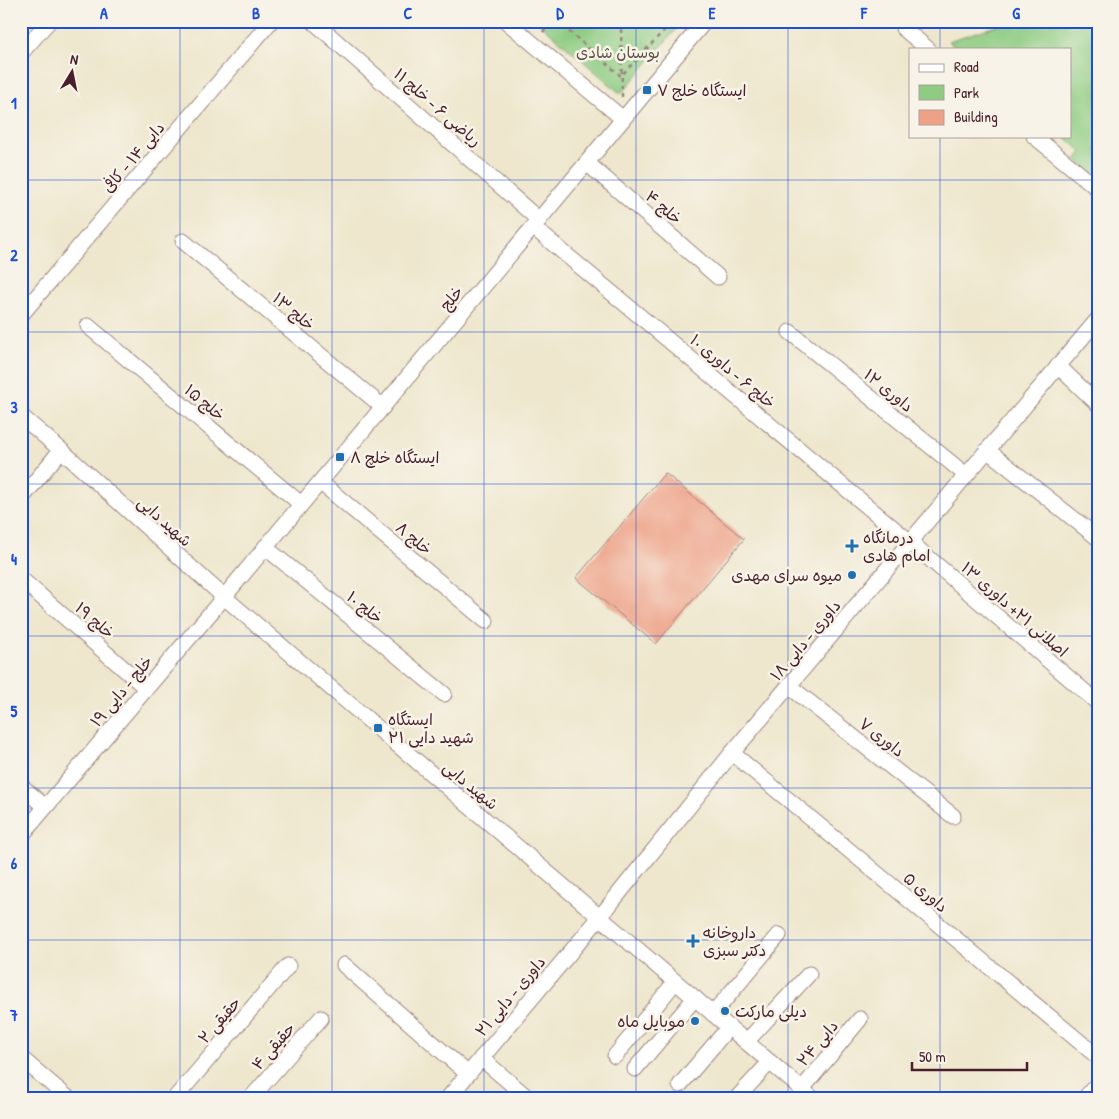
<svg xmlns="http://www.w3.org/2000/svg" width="1119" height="1119" font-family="'Patrick Hand','Playpen Sans Arabic',sans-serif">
  <rect width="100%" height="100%" fill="#f7f3e8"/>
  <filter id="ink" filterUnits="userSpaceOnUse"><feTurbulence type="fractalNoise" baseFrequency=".02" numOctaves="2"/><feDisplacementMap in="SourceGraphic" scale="10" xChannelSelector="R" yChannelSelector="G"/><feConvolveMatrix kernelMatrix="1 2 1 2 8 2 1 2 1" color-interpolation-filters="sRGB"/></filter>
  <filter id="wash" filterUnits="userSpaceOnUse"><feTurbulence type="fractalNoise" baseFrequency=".0096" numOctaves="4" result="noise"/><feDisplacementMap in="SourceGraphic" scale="20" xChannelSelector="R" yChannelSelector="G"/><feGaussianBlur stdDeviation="1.12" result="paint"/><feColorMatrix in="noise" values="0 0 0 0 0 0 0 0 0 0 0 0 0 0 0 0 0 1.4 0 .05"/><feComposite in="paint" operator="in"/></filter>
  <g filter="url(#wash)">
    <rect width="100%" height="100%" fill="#eee7cd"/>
    <g fill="#8dcc82" stroke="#6c7656">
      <polygon points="537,21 683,21 621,94"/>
      <polygon points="1012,21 1098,21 1098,180 1076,160 1082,152 1064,136 1070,136 1070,49 958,49 948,41"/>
    </g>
    <g id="blocks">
      <polygon fill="#eea187" points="665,473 744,539 656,644 576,578"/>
    </g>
  </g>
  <g filter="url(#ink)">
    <use href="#blocks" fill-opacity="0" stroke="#9c837c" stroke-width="1"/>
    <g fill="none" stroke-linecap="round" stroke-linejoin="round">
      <g stroke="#9c837c" stroke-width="17">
        <g id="minor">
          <polyline points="313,21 539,220"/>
          <polyline points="506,21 623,119"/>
          <polyline points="903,28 928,49"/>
          <polyline points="21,53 49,21"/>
          <polyline points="1034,136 1098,189"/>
          <polyline points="587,163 718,277"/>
          <polyline points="533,227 910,542 1098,703"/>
          <polyline points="183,241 383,407"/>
          <polyline points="21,315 271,21"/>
          <polyline points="88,326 301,504"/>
          <polyline points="790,332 966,475"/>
          <polyline points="1058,366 1098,404"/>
          <polyline points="21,416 61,450 224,597 812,1098"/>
          <polyline points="987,450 1098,538"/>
          <polyline points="320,482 486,621"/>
          <polyline points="21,499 61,450"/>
          <polyline points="265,547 444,694"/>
          <polyline points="21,579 146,688"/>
          <polyline points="789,686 953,816"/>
          <polyline points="732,753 1098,1057"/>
          <polyline points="21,786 45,807"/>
          <polyline points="21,836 224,597 705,21"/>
          <polyline points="344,965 468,1074"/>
          <polyline points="713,1014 779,935"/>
          <polyline points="746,1042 809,974"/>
          <polyline points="615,1056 675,982"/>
          <polyline points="21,1058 68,1098"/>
          <polyline points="481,1058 528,1098"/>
          <polyline points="635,1069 695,998"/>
          <polyline points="680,1085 729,1027"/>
          <polyline points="802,1089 860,1019"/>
          <polyline points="175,1098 288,966"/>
          <polyline points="251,1098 321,1018"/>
          <polyline points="448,1098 600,917 732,753 1098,319"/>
          <polyline points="737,1098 770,1062"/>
          <polyline points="1085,1098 1098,1083"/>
        </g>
      </g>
      <g stroke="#9c837c" stroke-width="2.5" stroke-dasharray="4 4" stroke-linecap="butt">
        <polyline points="557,21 621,76 673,21"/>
        <polyline points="621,21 622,97"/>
        <polyline points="543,32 551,21"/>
      </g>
      <use href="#minor" stroke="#fff" stroke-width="15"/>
    </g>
  </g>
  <path fill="none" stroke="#1d4ed8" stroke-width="1" stroke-opacity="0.55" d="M180,21V1098M332,21V1098M484,21V1098M636,21V1098M788,21V1098M940,21V49M940,136V1098M21,180H1098M21,332H1098M21,484H1098M21,636H1098M21,788H1098M21,940H1098"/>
  <g fill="#1f6fb2" stroke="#f7f3e8" stroke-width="2">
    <rect x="642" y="85" width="10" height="10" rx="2.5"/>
    <rect x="335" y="452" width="10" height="10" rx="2.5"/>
    <path d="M849.5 538.5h5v5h5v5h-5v5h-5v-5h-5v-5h5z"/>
    <circle cx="852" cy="575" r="5"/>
    <rect x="373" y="723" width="10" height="10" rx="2.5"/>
    <path d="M690.5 933.5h5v5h5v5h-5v5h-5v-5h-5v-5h5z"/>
    <circle cx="725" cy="1011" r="5"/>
    <circle cx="695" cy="1021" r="5"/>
  </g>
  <g text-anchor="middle" stroke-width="5" stroke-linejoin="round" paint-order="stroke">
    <g font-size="16" fill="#5e5345" stroke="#f7f3e8">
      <text x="618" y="58">بوستان شادی</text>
    </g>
    <g font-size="16" fill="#4a1f2b" stroke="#f7f3e8" text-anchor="start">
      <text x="657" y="96">ایستگاه خلج ۷</text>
      <text x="350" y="463">ایستگاه خلچ ۸</text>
      <text x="863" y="543">درمانگاه<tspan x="863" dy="18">امام هادی</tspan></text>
      <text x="842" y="581" text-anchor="end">میوه سرای مهدی</text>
      <text x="388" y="725">ایستگاه<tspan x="388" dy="18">شهید دایی ۲۱</tspan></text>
      <text x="703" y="938">داروخانه<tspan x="703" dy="18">دکتر سبزی</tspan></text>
      <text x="735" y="1017">دیلی مارکت</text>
      <text x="685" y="1027" text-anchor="end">موبایل ماه</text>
    </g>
    <g font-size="16" fill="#4a1f2b" stroke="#f7f3e8">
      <text transform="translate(438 107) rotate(41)" y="6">ریاضی ۶ - خلج ۱۱</text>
      <text transform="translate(133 157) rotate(-50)" y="6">دایی ۱۴ - کافی</text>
      <text transform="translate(664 207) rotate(41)" y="6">خلج ۴</text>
      <text transform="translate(451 298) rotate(-50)" y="6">خلج</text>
      <text transform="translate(294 311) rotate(40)" y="6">خلج ۱۳</text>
      <text transform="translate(733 371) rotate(40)" y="6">خلج ۶ - داوری ۱۰</text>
      <text transform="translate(889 390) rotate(39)" y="6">داوری ۱۲</text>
      <text transform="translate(205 402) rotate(40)" y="6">خلج ۱۵</text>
      <text transform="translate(165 521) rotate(42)" y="6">شهید دایی</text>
      <text transform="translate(414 538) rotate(40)" y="6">خلج ۸</text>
      <text transform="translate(365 607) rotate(39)" y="6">خلج ۱۰</text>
      <text transform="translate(1015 609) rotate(41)" y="6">اصلانی ۲۱+ داوری ۱۳</text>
      <text transform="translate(95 620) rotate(41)" y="6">خلج ۱۹</text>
      <text transform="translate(805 640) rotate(-50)" y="6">داوری - دایی ۱۸</text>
      <text transform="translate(121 691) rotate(-50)" y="6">خلج - دایی ۱۹</text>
      <text transform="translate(882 737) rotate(38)" y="6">داوری ۷</text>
      <text transform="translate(471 785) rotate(40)" y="6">شهید دایی</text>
      <text transform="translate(926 892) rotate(40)" y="6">داوری ۵</text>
      <text transform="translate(510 996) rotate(-50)" y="6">داوری - دایی ۲۱</text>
      <text transform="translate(219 1020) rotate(-49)" y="6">حقیقی ۲</text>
      <text transform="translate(817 1043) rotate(-50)" y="6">دایی ۲۴</text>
      <text transform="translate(273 1046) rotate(-49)" y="6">حقیقی ۴</text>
    </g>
  </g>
  <rect width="1119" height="1119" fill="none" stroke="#f7f3e8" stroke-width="55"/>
  <rect x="909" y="48" width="162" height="90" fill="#f7f3e8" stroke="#b29e9c"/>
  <rect x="919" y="64" width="25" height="8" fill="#ffffff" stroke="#b29e9c"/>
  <text x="954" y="72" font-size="15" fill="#4a1f2b">Road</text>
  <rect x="919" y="85" width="25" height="15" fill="#8dcc82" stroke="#b29e9c"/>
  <text x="954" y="98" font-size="15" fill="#4a1f2b">Park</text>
  <rect x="919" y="110" width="25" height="15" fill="#eea187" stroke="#b29e9c"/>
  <text x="954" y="122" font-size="15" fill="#4a1f2b">Building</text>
  <g transform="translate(72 72) rotate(10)" stroke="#f7f3e8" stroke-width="4" paint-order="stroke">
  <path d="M0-4L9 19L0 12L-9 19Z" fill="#4a1f2b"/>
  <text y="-8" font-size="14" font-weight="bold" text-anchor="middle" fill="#4a1f2b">N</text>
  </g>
  <path d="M912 1062v8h115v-8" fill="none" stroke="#4a1f2b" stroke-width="2.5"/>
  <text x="919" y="1062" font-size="15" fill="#4a1f2b" stroke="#f7f3e8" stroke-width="4" paint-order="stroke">50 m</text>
  <rect x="28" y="28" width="1064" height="1064" fill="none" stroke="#1d4ed8" stroke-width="2"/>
  <g font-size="16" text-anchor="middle" font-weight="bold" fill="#1d4ed8">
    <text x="104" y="19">A</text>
    <text x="256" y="19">B</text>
    <text x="408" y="19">C</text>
    <text x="560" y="19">D</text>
    <text x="712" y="19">E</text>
    <text x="864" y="19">F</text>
    <text x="1016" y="19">G</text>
    <text x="14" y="109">1</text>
    <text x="14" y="261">2</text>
    <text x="14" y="413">3</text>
    <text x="14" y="565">4</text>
    <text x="14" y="717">5</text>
    <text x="14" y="869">6</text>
    <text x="14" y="1021">7</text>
  </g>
</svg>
